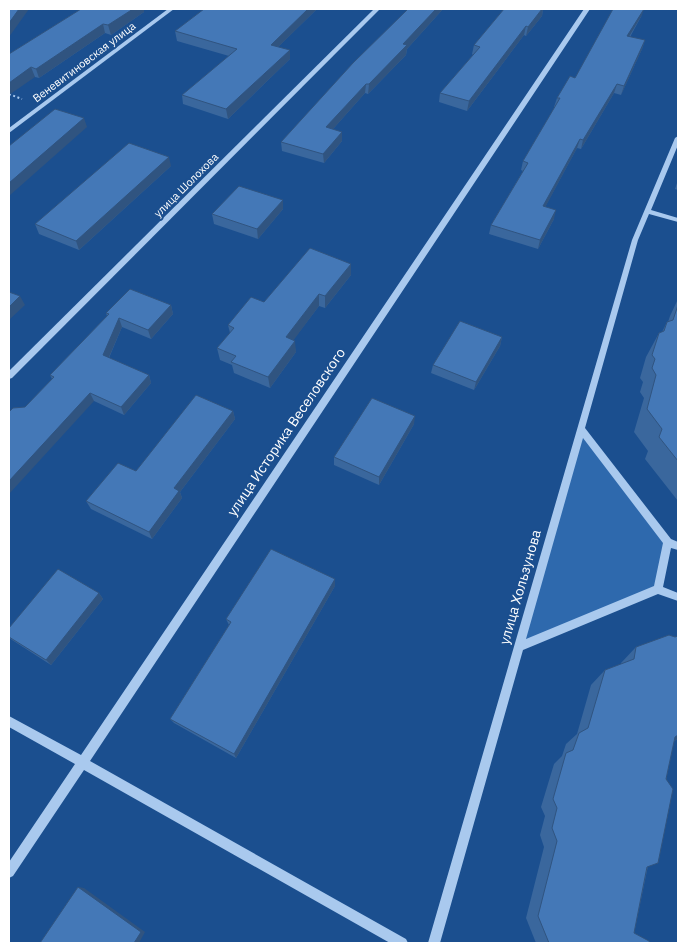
<svg xmlns="http://www.w3.org/2000/svg" width="687" height="952" font-family="'IBM Plex Sans',sans-serif">
  <rect width="100%" height="100%" fill="#1b4f8f"/>
  <polygon fill="#2e69ad" points="581,429 668,542 658,589 518,647"/>
  <g fill="none" stroke-linecap="round" stroke-linejoin="round">
    <polyline stroke="#a9c9ee" stroke-width="2" stroke-dasharray="2 2.5" stroke-linecap="butt" points="9,94 22,99"/>
    <g fill="#a9c9ee" fill-rule="evenodd">
      <polygon points="168,9 174,9 9,133 9,128"/>
      <polygon points="374,9 380,9 12,378 9,379 9,371"/>
      <polygon points="584,9 590,9 90,761 406,939 408,943 390,943 84,770 13,876 9,878 9,862 75,764 9,727 9,716 81,755"/>
      <path d="M678,136V145L651,210L678,218V222L649,214L638,240L585,428L671,539L678,542V550L671,548L663,587L678,593V601L658,594L523,650L440,943H428L632,240L675,138ZM583,438L663,543L654,586L526,639Z"/>
    </g>
  </g>
  <g fill="#3a679d">
    <polygon points="81,9 144,12 111,35 105,33 39,78 35,77 9,54"/>
    <polygon points="317,9 278,47 290,59 228,119 183,104 182,95 229,56 177,41 175,31"/>
    <polygon points="408,9 443,9 407,49 406,55 368,94 365,93 333,129 342,141 324,163 282,151 281,142"/>
    <polygon points="504,9 543,9 542,16 526,36 524,35 467,111 439,102 440,93 473,55 472,54 474,45"/>
    <polygon points="642,15 630,37 645,40 642,49 621,95 614,93 581,149 577,148 545,207 554,219 538,249 489,234 491,225 523,171 521,170 523,161 555,107 554,107 557,98 575,78"/>
    <polygon points="171,166 79,250 39,234 35,224"/>
    <polygon points="678,180 678,190 675,189"/>
    <polygon points="283,200 283,209 258,239 214,224 212,214"/>
    <polygon points="351,264 351,275 325,308 319,306 293,340 296,352 270,388 234,373 232,365 220,360 217,348 230,333 228,325 264,302"/>
    <polygon points="678,299 678,501 645,459 648,451 634,432 644,398 640,392 643,382 640,378 646,357 659,333 662,332 667,322 668,322 670,316"/>
    <polygon points="171,305 173,314 151,339 122,327 109,358 149,375 151,383 124,415 94,401 25,407 52,379 50,375 107,316 106,313"/>
    <polygon points="502,337 500,346 474,390 431,373 433,365"/>
    <polygon points="233,411 235,419 180,492 182,498 152,539 91,509 86,501"/>
    <polygon points="414,424 379,485 334,465 334,457"/>
    <polygon points="335,586 236,758 174,723 170,719 229,625 226,619"/>
    <polygon points="99,593 103,599 51,665 9,638 9,628"/>
    <polygon points="636,647 678,739 674,741 634,933 650,943 536,943 526,918 544,847 540,835 545,816 541,807 554,764 562,756 566,744 577,734 591,685 605,670 621,664 621,663"/>
  </g>
  <g fill="#305480">
    <polygon points="19,9 29,9 9,37 9,23"/>
    <polygon points="133,9 144,9 144,12 111,35 108,25"/>
    <polygon points="308,9 317,9 271,54 271,45"/>
    <polygon points="436,9 443,9 407,49 406,55 368,94 369,84 403,44"/>
    <polygon points="542,9 543,9 542,16 526,36 528,27"/>
    <polygon points="644,9 642,15 624,45 627,36"/>
    <polygon points="103,24 105,33 39,78 36,69"/>
    <polygon points="526,26 524,35 467,111 469,101"/>
    <polygon points="645,40 642,49 621,95 624,86"/>
    <polygon points="290,50 290,59 228,119 226,109"/>
    <polygon points="31,67 35,77 9,95 9,83"/>
    <polygon points="366,84 365,93 326,137 326,127"/>
    <polygon points="617,84 614,93 581,149 583,140"/>
    <polygon points="84,118 87,127 9,196 9,183"/>
    <polygon points="342,132 342,141 324,163 323,154"/>
    <polygon points="580,139 577,148 541,215 543,206"/>
    <polygon points="169,157 171,166 79,250 76,241"/>
    <polygon points="283,200 283,209 258,239 257,229"/>
    <polygon points="556,210 554,219 538,249 540,240"/>
    <polygon points="351,264 351,275 325,308 325,296"/>
    <polygon points="319,294 319,306 287,349 286,337"/>
    <polygon points="20,296 25,305 9,320 9,307"/>
    <polygon points="171,305 173,314 151,339 148,330"/>
    <polygon points="119,318 122,327 106,364 103,355"/>
    <polygon points="502,337 500,346 474,390 476,382"/>
    <polygon points="295,341 296,352 270,388 268,377"/>
    <polygon points="149,375 151,383 124,415 121,407"/>
    <polygon points="90,393 94,401 9,494 9,481"/>
    <polygon points="233,411 235,419 180,492 182,498 152,539 149,532 174,488"/>
    <polygon points="415,416 414,424 379,485 379,477"/>
    <polygon points="335,579 335,586 236,758 234,754"/>
    <polygon points="99,593 103,599 51,665 46,660"/>
    <polygon points="678,735 678,739 657,748 675,737"/>
    <polygon points="78,887 84,888 145,932 139,943 134,943"/>
  </g>
  <g fill="#4478b7" stroke="#305480">
    <polygon points="9,9 19,9 9,23"/>
    <polygon points="81,9 133,9 108,25 103,24 36,69 31,67 9,83 9,54"/>
    <polygon points="204,9 308,9 271,45 290,50 226,109 182,95 237,49 175,31"/>
    <polygon points="408,9 436,9 403,44 407,45 369,84 366,84 326,127 342,132 323,154 281,142 353,63"/>
    <polygon points="504,9 542,9 528,27 526,26 469,101 440,93 480,47 474,45"/>
    <polygon points="613,9 644,9 627,36 645,40 624,86 617,84 583,140 580,139 543,206 556,210 540,240 491,225 528,163 523,161 560,98 557,98 570,76 575,78"/>
    <polygon points="55,109 84,118 9,183 9,146"/>
    <polygon points="129,143 169,157 76,241 35,224"/>
    <polygon points="239,186 283,200 257,229 212,214"/>
    <polygon points="310,248 351,264 325,296 319,294 286,337 295,341 268,377 231,362 236,356 217,348 234,328 228,325 251,297 264,302"/>
    <polygon points="130,289 171,305 148,330 119,318 103,355 149,375 121,407 90,393 9,481 9,412 13,408 25,407 54,377 50,375 109,314 106,313"/>
    <polygon points="9,292 20,296 9,307"/>
    <polygon points="678,305 678,461 659,437 662,429 647,409 656,375 652,368 655,359 652,355 659,333 664,331 667,322 673,320"/>
    <polygon points="460,321 502,337 476,382 433,365"/>
    <polygon points="196,395 233,411 174,488 179,491 149,532 86,501 118,463 136,471"/>
    <polygon points="372,398 415,416 379,477 334,457"/>
    <polygon points="271,549 335,579 234,754 170,719 231,622 226,619"/>
    <polygon points="58,569 99,593 46,660 9,637 9,628"/>
    <polygon points="669,635 675,637 678,636 678,735 675,737 666,779 673,789 658,863 647,867 634,933 649,941 650,943 549,943 538,916 557,841 552,828 557,808 553,799 566,753 573,750 579,733 588,728 605,670 634,659 636,647"/>
    <polygon points="78,887 141,932 134,943 40,943"/>
  </g>
  <g text-anchor="middle" stroke-width="4" stroke-linejoin="round" paint-order="stroke">
    <g font-size="11" fill="#fff" stroke="#1b4f8f">
      <text transform="translate(84 62) rotate(-37)" y="4">Веневитиновская улица</text>
      <text transform="translate(186 185) rotate(-45)" y="4">улица Шолохова</text>
    </g>
    <g font-size="14" fill="#fff" stroke="#1b4f8f">
      <text transform="translate(286 432) rotate(-56)" y="5">улица Историка Веселовского</text>
      <text transform="translate(520 587) rotate(-74)" y="5">улица Хользунова</text>
    </g>
  </g>
  <rect width="687" height="952" fill="none" stroke="#ffffff" stroke-width="20"/>
</svg>
